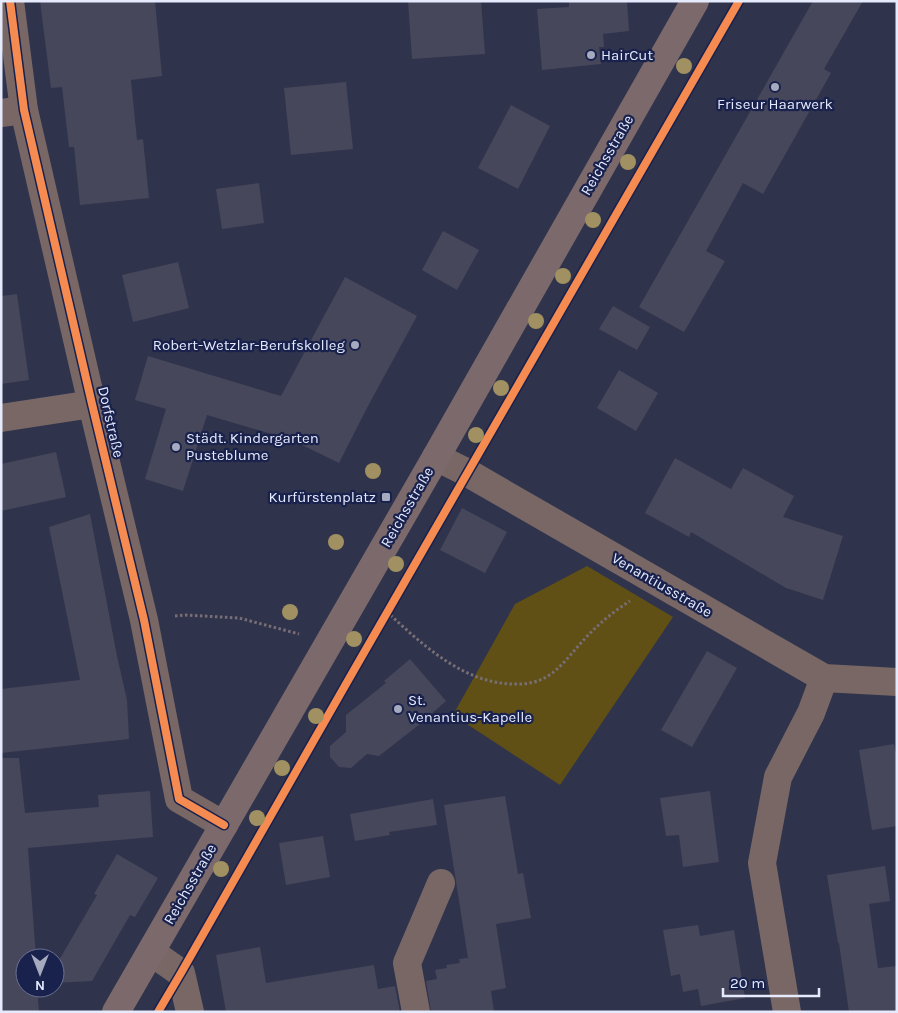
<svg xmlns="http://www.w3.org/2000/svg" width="898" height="1013" font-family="Karla,sans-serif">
  <rect width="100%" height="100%" fill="#2f334c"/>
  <polygon fill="#605015" points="587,566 673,617 560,785 453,715 515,604"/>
  <g fill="#47475b">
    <polygon points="40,1 155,1 162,76 131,80 137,140 143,139 149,198 80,205 74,147 69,147 62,87 51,88"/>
    <polygon points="408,1 481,1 485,54 412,59"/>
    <polygon points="569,1 627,1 629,31 603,34 604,47 599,47 601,64 542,70 537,9 569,7"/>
    <polygon points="813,1 863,1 824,69 831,73 763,194 743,183 706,251 725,261 684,332 639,307"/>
    <polygon points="346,82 353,149 291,155 284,88"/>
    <polygon points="511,105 550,126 518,189 478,168"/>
    <polygon points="259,183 264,223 222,229 216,189"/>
    <polygon points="443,231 479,250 457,290 422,270"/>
    <polygon points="178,262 189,308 133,322 122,275"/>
    <polygon points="345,277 417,316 368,406 339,463 292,440 207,415 183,491 145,479 166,409 135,400 148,356 281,396"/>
    <polygon points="17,294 29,380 1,384 1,296"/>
    <polygon points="613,306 650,327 637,350 599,329"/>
    <polygon points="619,370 658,393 636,431 597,408"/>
    <polygon points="56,452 66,497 1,511 1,464"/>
    <polygon points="675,458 731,489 743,468 794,496 783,517 843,536 823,600 786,588 691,532 689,537 645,513"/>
    <polygon points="462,508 507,532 485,573 440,550"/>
    <polygon points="90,514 117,656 127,700 129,739 1,753 1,689 80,680 49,527"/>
    <polygon points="707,651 737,668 692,747 661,730"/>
    <polygon points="410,659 446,701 420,724 379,756 367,754 351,768 339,767 330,757 330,746 346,732 346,715 386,683 384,681"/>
    <polygon points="894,744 897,760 897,826 872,830 859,750"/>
    <polygon points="1,758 19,758 25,813 99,807 98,795 150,791 153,837 28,848 36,958 25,958 25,988 37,988 39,1012 1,1012"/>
    <polygon points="710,791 719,862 683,867 679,835 666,836 660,798"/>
    <polygon points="505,796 518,874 523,873 531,918 496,924 506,988 491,991 494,1012 431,1012 426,981 437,979 435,970 447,968 446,965 460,963 459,959 468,958 444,805"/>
    <polygon points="433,799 437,825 389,832 390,835 355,841 350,814"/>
    <polygon points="323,836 330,877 286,885 279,843"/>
    <polygon points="117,854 158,878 135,917 130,915 92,981 55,983 55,967 97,895 94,894"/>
    <polygon points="885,866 890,901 869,904 878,968 897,966 897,1012 849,1012 839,943 838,943 827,875"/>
    <polygon points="698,925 700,936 734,930 745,998 701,1006 698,989 683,992 680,974 671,976 663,930"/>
    <polygon points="260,947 266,983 374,965 378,989 395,986 400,1012 226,1012 216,955"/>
  </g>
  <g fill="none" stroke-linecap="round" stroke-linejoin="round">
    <g stroke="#786e74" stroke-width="3" stroke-dasharray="2.5 2.5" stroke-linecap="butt">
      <path d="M387,612C424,646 466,686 519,684C530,684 541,681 551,674C562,666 571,654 580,644C595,627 611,613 630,601"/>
      <polyline points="175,616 185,615 239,618 299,634"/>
    </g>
    <g stroke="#796766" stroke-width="28">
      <polyline points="10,1 24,110 92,404 144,620 179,799 224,825"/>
      <polyline points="1,113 24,110"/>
      <polyline points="1,418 92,404"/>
      <polyline points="436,457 468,473 824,678 897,682"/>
      <polyline points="151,952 181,973 190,1012"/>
      <polyline points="416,1012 407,963 441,883"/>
      <polyline points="787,1012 762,863 778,777 811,713 824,678"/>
    </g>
    <polyline stroke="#7c696b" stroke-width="28" points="116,1012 436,457 695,1"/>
    <g stroke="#19214d" stroke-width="11">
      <g id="cycleway">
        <polyline points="10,1 24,110 92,404 144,620 179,799 224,825"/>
        <polyline points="158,1012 181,973 354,670 739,1"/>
      </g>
    </g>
    <use href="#cycleway" stroke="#f68b52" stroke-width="8"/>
  </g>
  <g fill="#a19061">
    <circle cx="684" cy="66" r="8"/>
    <circle cx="628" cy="162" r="8"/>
    <circle cx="593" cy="220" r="8"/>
    <circle cx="563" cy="276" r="8"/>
    <circle cx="536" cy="321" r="8"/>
    <circle cx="501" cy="388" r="8"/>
    <circle cx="476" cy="435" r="8"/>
    <circle cx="373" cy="471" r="8"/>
    <circle cx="336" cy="542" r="8"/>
    <circle cx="396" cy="564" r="8"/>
    <circle cx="290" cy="612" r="8"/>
    <circle cx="354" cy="639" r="8"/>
    <circle cx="316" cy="716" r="8"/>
    <circle cx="282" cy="768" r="8"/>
    <circle cx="257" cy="818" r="8"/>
    <circle cx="221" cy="869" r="8"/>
  </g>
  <g fill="#a5aabe" stroke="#19214d" stroke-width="2">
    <circle cx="591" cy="55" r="5"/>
    <circle cx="775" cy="87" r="5"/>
    <circle cx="355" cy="345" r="5"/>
    <circle cx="176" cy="447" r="5"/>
    <rect x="381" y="492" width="10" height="10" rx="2.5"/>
    <circle cx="398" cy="709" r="5"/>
  </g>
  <g text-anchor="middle" stroke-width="4.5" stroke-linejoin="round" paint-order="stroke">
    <g font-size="15" fill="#e5eafc" stroke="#19214d" text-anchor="start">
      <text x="601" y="60">HairCut</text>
      <text x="775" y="109" text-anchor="middle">Friseur Haarwerk</text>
      <text x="345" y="350" text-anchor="end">Robert-Wetzlar-Berufskolleg</text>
      <text x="186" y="443">Städt. Kindergarten<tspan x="186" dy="17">Pusteblume</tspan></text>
      <text x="376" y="502" text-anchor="end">Kurfürstenplatz</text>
      <text x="408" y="705">St.<tspan x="408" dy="17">Venantius-Kapelle</tspan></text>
    </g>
    <g font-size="15" fill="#e5eafc" stroke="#19214d">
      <text transform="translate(607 155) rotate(-60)" y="5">Reichsstraße</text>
      <text transform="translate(111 422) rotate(77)" y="5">Dorfstraße</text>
      <text transform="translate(407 507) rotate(-60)" y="5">Reichsstraße</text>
      <text transform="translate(662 585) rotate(30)" y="5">Venantiusstraße</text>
      <text transform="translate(190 884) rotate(-60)" y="5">Reichsstraße</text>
    </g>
  </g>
  <rect width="898" height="1013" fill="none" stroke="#e5eafc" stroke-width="5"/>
  <g transform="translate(40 973) rotate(180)"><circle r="24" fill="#19214d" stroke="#6b7193"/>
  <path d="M0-4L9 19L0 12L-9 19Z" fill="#a5aabe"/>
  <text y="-8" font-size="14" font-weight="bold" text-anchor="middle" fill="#e5eafc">N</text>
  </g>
  <path d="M723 988v8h96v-8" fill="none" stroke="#e5eafc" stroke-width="2.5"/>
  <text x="730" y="988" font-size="15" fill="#e5eafc" stroke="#19214d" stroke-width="4" paint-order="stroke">20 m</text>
</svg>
